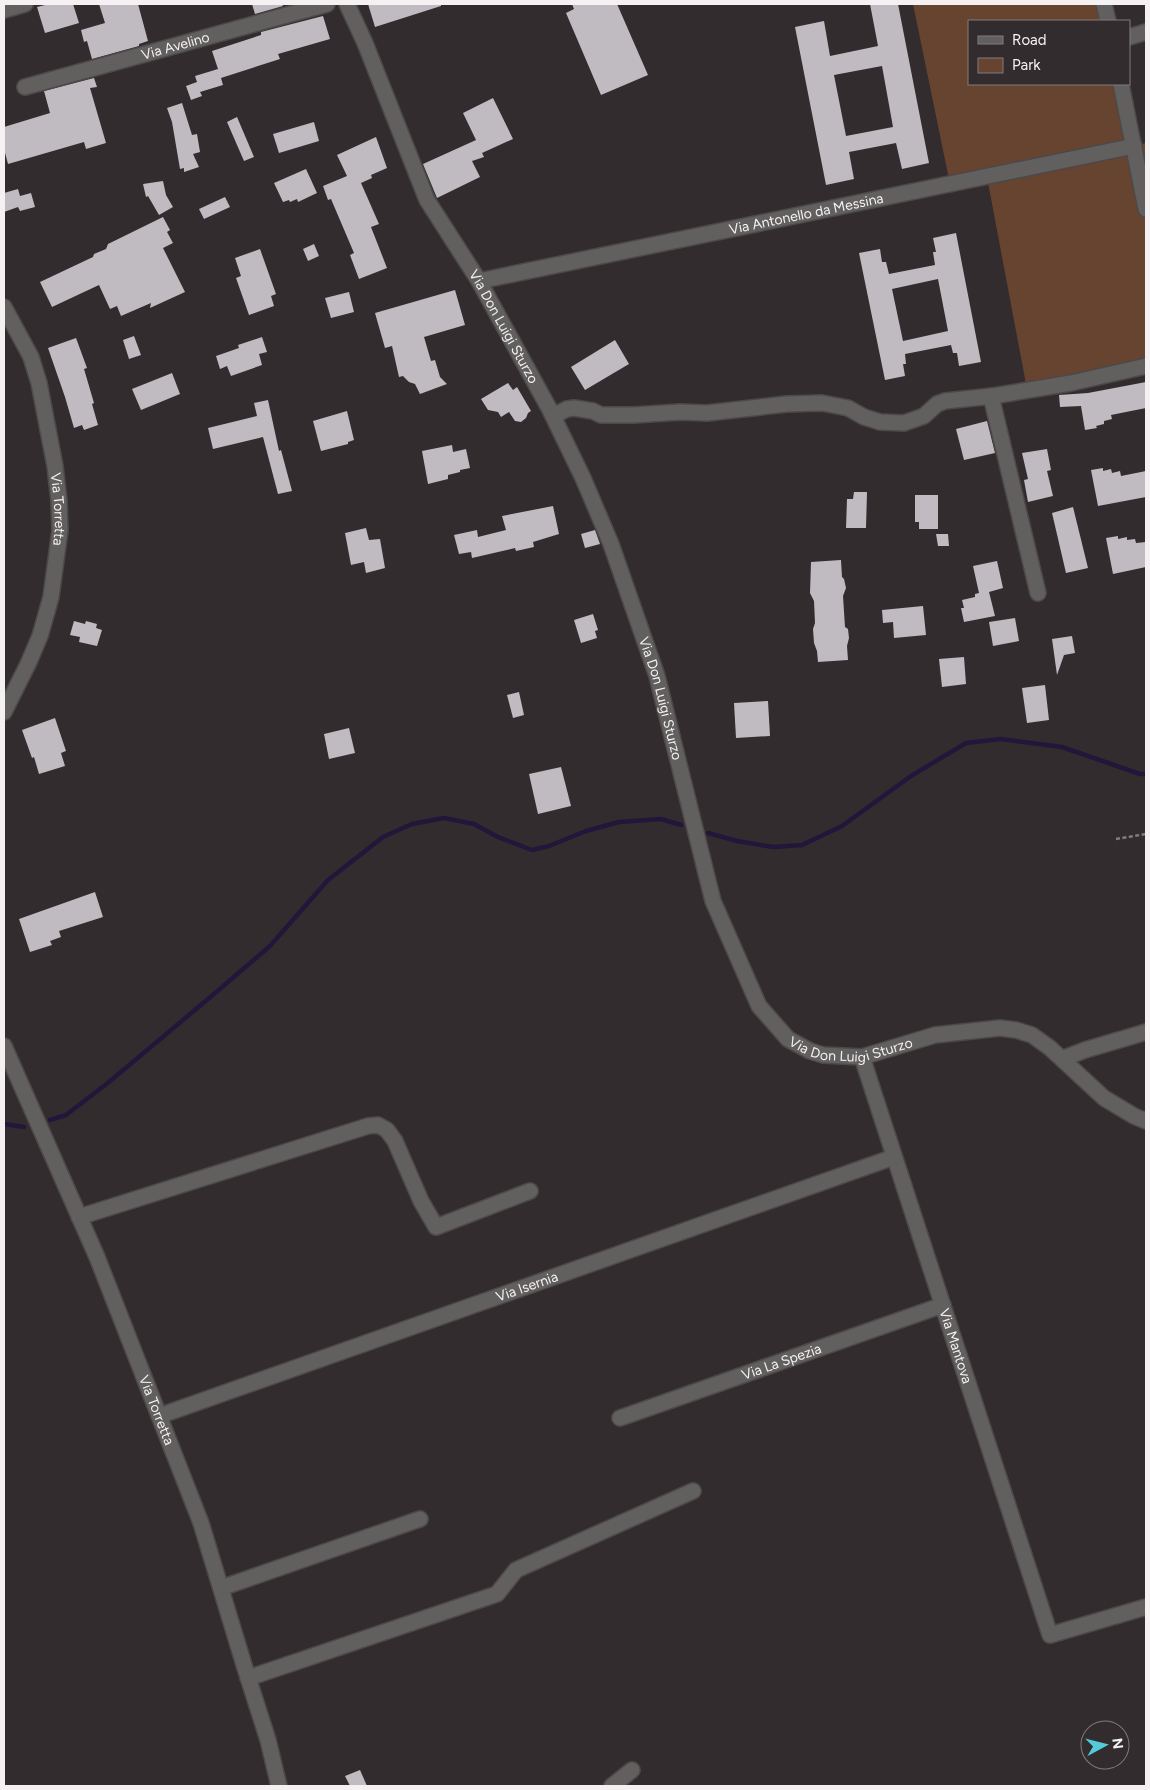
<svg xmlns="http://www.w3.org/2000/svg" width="1150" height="1790" font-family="Figtree,sans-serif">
  <rect width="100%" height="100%" fill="#322c2e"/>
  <polygon fill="#66442f" points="913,4 1104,4 1108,21 969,21 969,84 1121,84 1134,146 1146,143 1146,359 1026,384 987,177 950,184"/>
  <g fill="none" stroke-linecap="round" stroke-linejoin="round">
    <g stroke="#22173b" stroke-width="4.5">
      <polyline points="708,833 737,841 773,847 802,845 842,826 911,776 966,743 1001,739 1062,747 1140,774 1146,774"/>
      <polyline points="50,1120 66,1115 109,1082 208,999 270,946 328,880 383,837 412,824 444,818 474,824 498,837 532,850 549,846 586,831 619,822 661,819 681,825"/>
      <polyline points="4,1124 24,1127"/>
    </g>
  </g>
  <g fill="#c0bbc0" fill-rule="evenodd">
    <polygon points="49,4 73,4 79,23 45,33 37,7"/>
    <polygon points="99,4 138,4 148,41 139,44 139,46 92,59 87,41 84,42 81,30 105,23"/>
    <polygon points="252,4 282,4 283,6 255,14"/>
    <polygon points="368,4 441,4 441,6 375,27"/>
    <polygon points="572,4 617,4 648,75 601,95 566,13 574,9"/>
    <path d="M870,4H898L929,163L902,169L896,143L849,152L854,179L826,185L795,27L824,21L830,56L878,46ZM882,66L893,127L846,136L834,75Z"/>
    <polygon points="323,16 330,39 278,54 280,59 221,78 223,85 200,92 202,96 191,100 186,86 197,82 195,76 218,69 212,51 261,35 261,32"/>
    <polygon points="94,78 97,87 90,88 106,143 86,149 84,142 8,164 4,149 4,127 50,113 44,91"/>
    <polygon points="493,98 513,139 482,153 484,157 472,161 480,177 437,198 423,164 476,140 463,113"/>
    <polygon points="182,103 192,135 197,134 200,152 193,154 199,167 184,172 184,168 180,169 172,122 167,108"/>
    <polygon points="237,117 254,157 244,161 227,122"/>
    <polygon points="314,122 319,141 279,153 273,134"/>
    <polygon points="376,137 387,168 371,175 372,178 361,183 379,224 371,227 387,268 359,279 350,255 354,253 331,199 328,200 323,186 347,176 337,155"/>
    <polygon points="306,169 317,193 298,202 297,199 290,202 289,200 283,202 274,183"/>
    <polygon points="163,181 166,195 173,207 159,215 148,196 146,197 143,184"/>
    <polygon points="18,189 20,196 31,193 35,207 20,211 18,207 4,212 4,193"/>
    <polygon points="225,197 230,207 204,219 199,209"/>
    <polygon points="163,217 170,230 167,232 173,243 163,248 185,292 150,308 151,303 121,316 117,306 110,309 99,285 52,307 40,282 93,257 94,254 106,249 108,244"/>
    <path d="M956,233L981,362L959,366L957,353H953L951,345L905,354L906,364H903L905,376L885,380L859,253L880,249L882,262H886L889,274L935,265L933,252H936L933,238ZM938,279L948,331L903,341L892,289Z"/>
    <polygon points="314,244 319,256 308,261 303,249"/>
    <polygon points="260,249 276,294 271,296 274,306 249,315 236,278 241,276 235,258"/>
    <polygon points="455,290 465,325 424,337 431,361 435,360 440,377 447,384 420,394 415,384 409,382 403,376 399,377 392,346 385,348 375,313"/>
    <polygon points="349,292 354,312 331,318 325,298"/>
    <polygon points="134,336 141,355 129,359 123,340"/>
    <polygon points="262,337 267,352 259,354 262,365 231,376 227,366 220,369 216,356 239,348 238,345"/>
    <polygon points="76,338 87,368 84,369 94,403 92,404 98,425 84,430 82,425 74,428 65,397 48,348"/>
    <polygon points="615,340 629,364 585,390 571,367"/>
    <polygon points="172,373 180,394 141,410 132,389"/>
    <polygon points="1146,382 1146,408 1111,415 1112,419 1104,421 1104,424 1096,426 1097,428 1085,430 1081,406 1060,407 1059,395 1088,393"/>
    <polygon points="508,383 513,390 517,387 531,411 528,413 526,418 521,422 515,421 509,412 501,417 498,412 488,410 481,399"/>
    <polygon points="268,400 279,451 281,450 292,491 278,494 263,437 213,449 208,428 257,416 254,403"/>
    <polygon points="347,411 354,440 348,442 348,444 321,451 313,421"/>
    <polygon points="987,421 995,453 964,460 956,429"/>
    <polygon points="452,445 453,452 466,449 470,468 460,470 460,472 448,475 448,479 428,484 422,451"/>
    <polygon points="1047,449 1051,470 1047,471 1053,496 1028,502 1024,480 1028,479 1022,453"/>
    <polygon points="1103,468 1103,471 1111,469 1112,473 1120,471 1121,476 1146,471 1146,497 1098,506 1091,470"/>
    <polygon points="854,492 867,492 866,528 846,528 847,499 853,499"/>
    <polygon points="915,495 938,495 938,529 919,529 919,522 915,522"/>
    <polygon points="553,506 559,534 533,542 534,547 516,551 515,548 472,558 471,552 459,554 454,535 477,530 478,537 506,530 502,516"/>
    <polygon points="1073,507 1088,568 1066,573 1052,513"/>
    <polygon points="366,528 369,540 380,539 385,568 366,573 364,562 351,565 345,533"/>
    <polygon points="595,530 600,544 585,548 581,534"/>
    <polygon points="936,534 948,534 949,546 938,546"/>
    <polygon points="1118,536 1118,539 1127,537 1127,540 1135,539 1136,543 1146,542 1146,567 1113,574 1106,538"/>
    <polygon points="841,560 842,577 844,579 846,588 843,596 845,627 848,629 849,638 847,646 848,660 818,662 817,651 814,643 813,629 815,623 814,601 810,593 811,562"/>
    <polygon points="997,561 1003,588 989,592 995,616 964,622 961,608 964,608 962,600 975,597 975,594 979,593 973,566"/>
    <polygon points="923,606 926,635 894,638 893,622 883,623 882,610"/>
    <polygon points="593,614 598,630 595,631 597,638 581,643 574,620"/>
    <polygon points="1015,618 1019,641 993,646 989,622"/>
    <polygon points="74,621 85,624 86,621 97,624 96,628 102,630 97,646 79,642 80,637 70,635"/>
    <polygon points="1072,636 1075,653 1064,655 1057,675 1052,639"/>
    <polygon points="964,657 966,684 942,687 939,659"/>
    <polygon points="1045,685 1049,720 1027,723 1022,688"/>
    <polygon points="519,692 524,715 513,718 507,695"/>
    <polygon points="768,701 770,736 736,738 734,703"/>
    <polygon points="55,718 66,751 61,753 65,766 39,774 34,757 32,758 22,730"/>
    <polygon points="349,728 355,753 329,759 324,734"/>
    <polygon points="561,767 571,806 538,814 529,774"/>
    <polygon points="95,892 103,917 59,931 61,937 50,941 52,945 30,952 19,919"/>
    <polygon points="360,1770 367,1786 350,1786 345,1776"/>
  </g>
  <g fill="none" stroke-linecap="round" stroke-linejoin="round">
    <g stroke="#4d4849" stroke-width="18">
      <g id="minor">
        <path id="s1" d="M347,4L365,43L427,200L479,281L550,410L583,478L611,544L657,676L713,901L759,1006L788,1039L810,1051L823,1055L862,1057L935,1035L1000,1028L1016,1030L1032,1035L1050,1048L1104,1098L1134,1116L1146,1121"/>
        <polyline points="1104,4 1108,21"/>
        <polyline points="4,10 25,4"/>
        <polyline points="1129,37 1146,32"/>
        <polyline points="1121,84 1146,209"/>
        <path id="s2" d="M25,87L327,4"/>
        <path id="s3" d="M479,281L1134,146"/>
        <path id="s4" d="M4,307L31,357L39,383L55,466L59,501L60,530L51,597L40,636L28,664L4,712"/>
        <polyline points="991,396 1038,593"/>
        <polyline points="553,416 567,409 574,408 593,411 601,415 634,415 680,412 707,413 787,404 822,403 848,408 864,417 880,422 904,423 924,416 937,404 945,401 993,396 1071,383 1146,366"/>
        <path id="s5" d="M4,1046L97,1257L201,1523L244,1665L268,1740L279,1786"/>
        <path id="s6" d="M862,1057L1050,1635L1146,1607"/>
        <polyline points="1062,1059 1085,1050 1146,1032"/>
        <polyline points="79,1217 368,1126 378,1125 387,1130 395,1141 421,1201 436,1227 530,1191"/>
        <path id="s7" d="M159,1416L894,1157"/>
        <path id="s8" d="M620,1418L943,1305"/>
        <polyline points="221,1588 420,1519"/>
        <polyline points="248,1678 497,1594 516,1570 693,1491"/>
        <polyline points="612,1786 632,1770"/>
      </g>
    </g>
    <polyline stroke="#827d7e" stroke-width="2.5" stroke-dasharray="4 2.5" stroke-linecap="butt" points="1116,839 1146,834"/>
    <use href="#minor" stroke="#625f5f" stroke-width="15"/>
  </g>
  <g text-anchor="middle" stroke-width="5" stroke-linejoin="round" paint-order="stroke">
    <g font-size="14" fill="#f5f1f2" stroke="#322c2e">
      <text dy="5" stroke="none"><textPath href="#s2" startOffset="156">Via Avelino</textPath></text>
      <text dy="5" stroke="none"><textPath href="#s3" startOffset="334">Via Antonello da Messina</textPath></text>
      <text dy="5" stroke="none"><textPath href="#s1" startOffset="360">Via Don Luigi Sturzo</textPath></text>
      <text dy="5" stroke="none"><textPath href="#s4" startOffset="212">Via Torretta</textPath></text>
      <text dy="5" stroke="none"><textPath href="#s1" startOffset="765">Via Don Luigi Sturzo</textPath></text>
      <text dy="5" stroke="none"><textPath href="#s1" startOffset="1199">Via Don Luigi Sturzo</textPath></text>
      <text dy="5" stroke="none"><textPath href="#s7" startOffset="390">Via Isernia</textPath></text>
      <text dy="5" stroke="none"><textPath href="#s6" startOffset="304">Via Mantova</textPath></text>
      <text dy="5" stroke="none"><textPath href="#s8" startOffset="171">Via La Spezia</textPath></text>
      <text dy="5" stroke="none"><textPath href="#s5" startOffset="395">Via Torretta</textPath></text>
    </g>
  </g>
  <rect width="1150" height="1790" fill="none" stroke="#f5f1f2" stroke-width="10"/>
  <rect x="968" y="20" width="162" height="65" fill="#322c2e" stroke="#807b7c"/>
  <rect x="978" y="36" width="25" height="8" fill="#625f5f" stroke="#807b7c"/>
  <text x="1012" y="45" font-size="15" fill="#f5f1f2">Road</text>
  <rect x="978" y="58" width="25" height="15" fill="#66442f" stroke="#807b7c"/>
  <text x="1012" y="70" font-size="15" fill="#f5f1f2">Park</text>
  <g transform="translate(1105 1745) rotate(83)"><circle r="24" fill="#322c2e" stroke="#807b7c"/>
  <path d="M0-4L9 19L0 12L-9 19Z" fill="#52cbda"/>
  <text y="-8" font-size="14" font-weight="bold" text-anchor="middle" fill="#f5f1f2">N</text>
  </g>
</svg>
